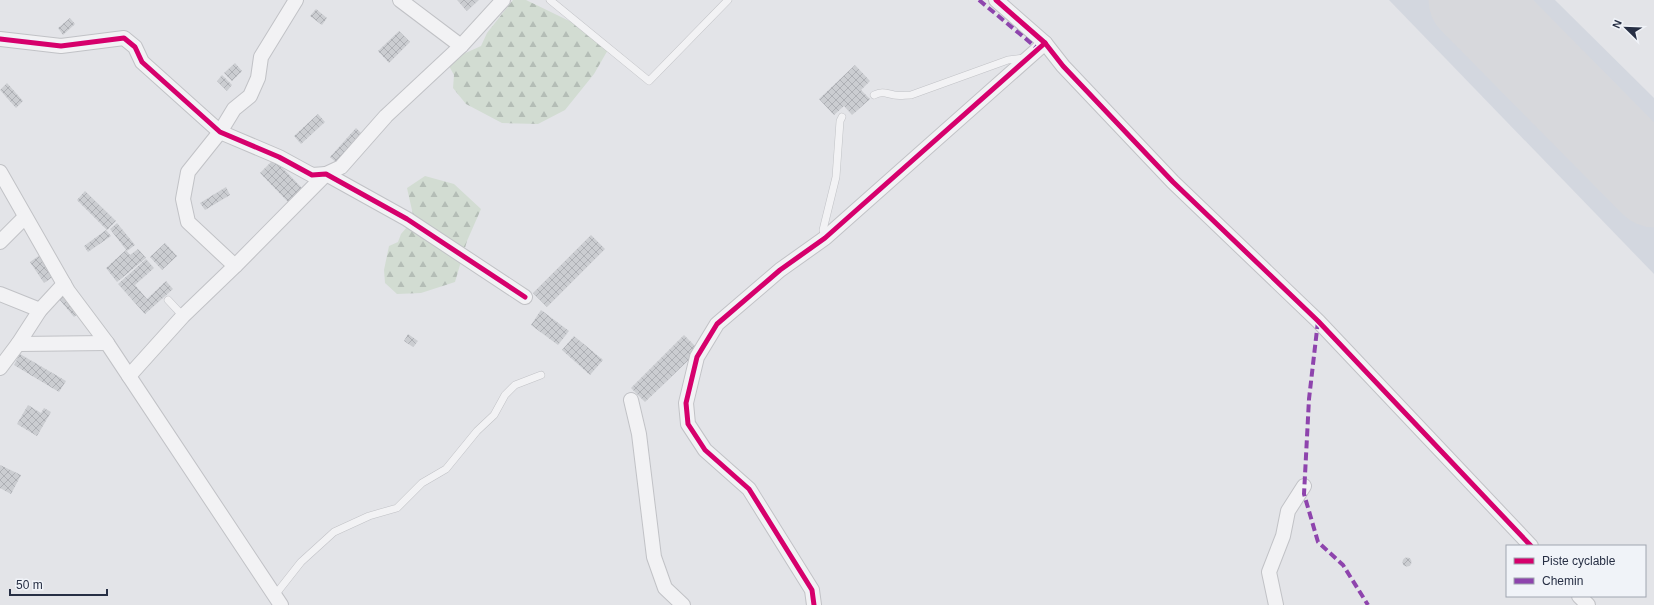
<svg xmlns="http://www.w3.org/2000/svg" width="1654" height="605" font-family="Helvetica,sans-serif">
  <defs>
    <pattern id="forest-firs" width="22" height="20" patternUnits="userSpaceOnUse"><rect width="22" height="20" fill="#d2dcd2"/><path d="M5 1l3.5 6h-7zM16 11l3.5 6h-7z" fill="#b4bdb6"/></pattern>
    <pattern id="building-cross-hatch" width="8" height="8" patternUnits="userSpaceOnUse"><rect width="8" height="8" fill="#cbcdd1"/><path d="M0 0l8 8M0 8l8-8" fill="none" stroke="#aeb0b5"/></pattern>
  </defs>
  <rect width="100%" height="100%" fill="#e3e4e8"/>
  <polygon fill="#d3d7df" points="1389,0 1555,0 1654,98 1654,274"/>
  <g fill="url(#forest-firs)">
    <polygon points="513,0 526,0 588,30 609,48 594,74 565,110 538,124 502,123 466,104 453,88 454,75 449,66 450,60 481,46 487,33"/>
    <polygon points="425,176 454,184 481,209 467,241 455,282 421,293 397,294 385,283 384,270 389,246 398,242 401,234 414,219 407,188"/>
  </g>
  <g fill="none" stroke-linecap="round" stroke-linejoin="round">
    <polyline stroke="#d7d8dc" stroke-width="87" points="1472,0 1654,184"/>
  </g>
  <g fill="url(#building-cross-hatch)">
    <polygon points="457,0 479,0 467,11"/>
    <polygon points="316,9 327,18 322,25 310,16"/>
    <polygon points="70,18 75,24 63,35 58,28"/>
    <polygon points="399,31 410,42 389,63 378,51"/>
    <polygon points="235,63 242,71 232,81 224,73"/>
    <polygon points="855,65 870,81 861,90 870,99 852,115 844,106 834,115 819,99"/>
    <polygon points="222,75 232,85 227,91 217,81"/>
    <polygon points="7,83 23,101 16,108 0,90"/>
    <polygon points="318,114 325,122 301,144 294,136"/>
    <polygon points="356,128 364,136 338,164 330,157"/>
    <polygon points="274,159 302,188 288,202 260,173"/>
    <polygon points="226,187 230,195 205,210 200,203"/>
    <polygon points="85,191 116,221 107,230 77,200"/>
    <polygon points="117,223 135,245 127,251 110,229"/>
    <polygon points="106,230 111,236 88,252 84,246"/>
    <polygon points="591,235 605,249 547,307 533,293"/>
    <polygon points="165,243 177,256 162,270 150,257"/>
    <polygon points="138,249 146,258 117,282 106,268 126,250 130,255"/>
    <polygon points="40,255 54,276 44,283 30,262"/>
    <polygon points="146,259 154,268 135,285 147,299 166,281 173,289 145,314 118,284"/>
    <polygon points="66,294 80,312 74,317 59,299"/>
    <polygon points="541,310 569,331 558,345 531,325"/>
    <polygon points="408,334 418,341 413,347 404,341"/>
    <polygon points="684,335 699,350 645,402 631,388"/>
    <polygon points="574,336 603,360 590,375 562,350"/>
    <polygon points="20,354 66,381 59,392 14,365"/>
    <polygon points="28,405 41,413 44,408 51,412 37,436 17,424"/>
    <polygon points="0,465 21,475 11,494 0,488"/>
    <circle cx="1407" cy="562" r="4.5"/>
  </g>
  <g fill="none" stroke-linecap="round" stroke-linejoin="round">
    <g stroke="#c1c2c6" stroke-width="8">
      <g id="lane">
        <polyline points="550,0 649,81 728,0"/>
        <path d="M874,95C882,91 885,93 894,95C899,96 905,95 911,95L1008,60L1024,58"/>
        <polyline points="825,238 823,230 836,177 840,121 842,117"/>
        <polyline points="168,300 183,316"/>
        <polyline points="275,595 301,562 334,532 369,516 397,508 422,483 446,469 477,431 494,415 505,395 515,385 541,375"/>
      </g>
    </g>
    <g stroke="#c1c2c6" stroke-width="16">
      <g id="street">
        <polyline points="400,0 461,46"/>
        <polyline points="996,0 1045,43 1063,66 1173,182 1318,321 1531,546"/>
        <polyline points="0,39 61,46 124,38 135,47 142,62 220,132 279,157 312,175 326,174 407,219 525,297"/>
        <polyline points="0,172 68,291 107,343 281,605"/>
        <polyline points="0,242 25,217"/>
        <polyline points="235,266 188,222 183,199 188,172 220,132 234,109 250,96 258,78 261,57 296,0"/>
        <polyline points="0,294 40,310"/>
        <polyline points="18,344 107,343"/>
        <polyline points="0,368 18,344 40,310 64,284"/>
        <polyline points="129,376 183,316 235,266 326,174 341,167 386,116 461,46 503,0"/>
        <polyline points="631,400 639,434 654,557 665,588 683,605"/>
        <polyline points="1579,596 1588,605"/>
        <polyline points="814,605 812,590 749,489 705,450 688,424 686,403 697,357 717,324 780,270 825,238 1045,43"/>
        <polyline points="1276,605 1269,572 1283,536 1288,511 1304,486"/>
      </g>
    </g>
    <use href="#lane" stroke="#f2f2f4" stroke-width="7"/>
    <use href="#street" stroke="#f2f2f4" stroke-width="14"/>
    <g stroke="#8e44ad" stroke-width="4" stroke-dasharray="8 4" stroke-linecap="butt">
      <polyline points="979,0 1038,49"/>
      <polyline points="1318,321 1309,399 1304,494 1318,542 1343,565 1368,605"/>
    </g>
    <g stroke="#f0f3f8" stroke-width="8">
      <g id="cycleway">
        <polyline points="996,0 1045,43 1063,66 1173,182 1318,321 1531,546"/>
        <polyline points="0,39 61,46 124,38 135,47 142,62 220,132 279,157 312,175 326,174 407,219 525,297"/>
        <polyline points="814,605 812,590 749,489 705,450 688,424 686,403 697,357 717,324 780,270 825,238 1045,43"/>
      </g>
    </g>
    <use href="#cycleway" stroke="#d6006c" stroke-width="5"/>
  </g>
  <rect x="1506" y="545" width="140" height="52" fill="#f0f3f8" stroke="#a0a5b0"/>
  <rect x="1514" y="558" width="20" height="6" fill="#d6006c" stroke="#a0a5b0"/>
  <text x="1542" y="565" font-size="12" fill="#272f44">Piste cyclable</text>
  <rect x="1514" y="578" width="20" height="6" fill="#8e44ad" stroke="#a0a5b0"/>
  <text x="1542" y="585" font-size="12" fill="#272f44">Chemin</text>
  <g transform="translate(1626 28) rotate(293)" stroke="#f0f3f8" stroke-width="3" paint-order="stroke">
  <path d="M0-3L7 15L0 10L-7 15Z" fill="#272f44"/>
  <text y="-6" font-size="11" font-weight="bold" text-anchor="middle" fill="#272f44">N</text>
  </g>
  <path d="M10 589v6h97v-6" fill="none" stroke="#272f44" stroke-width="2"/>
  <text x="16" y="589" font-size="12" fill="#272f44" stroke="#f0f3f8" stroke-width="3" paint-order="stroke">50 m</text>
</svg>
